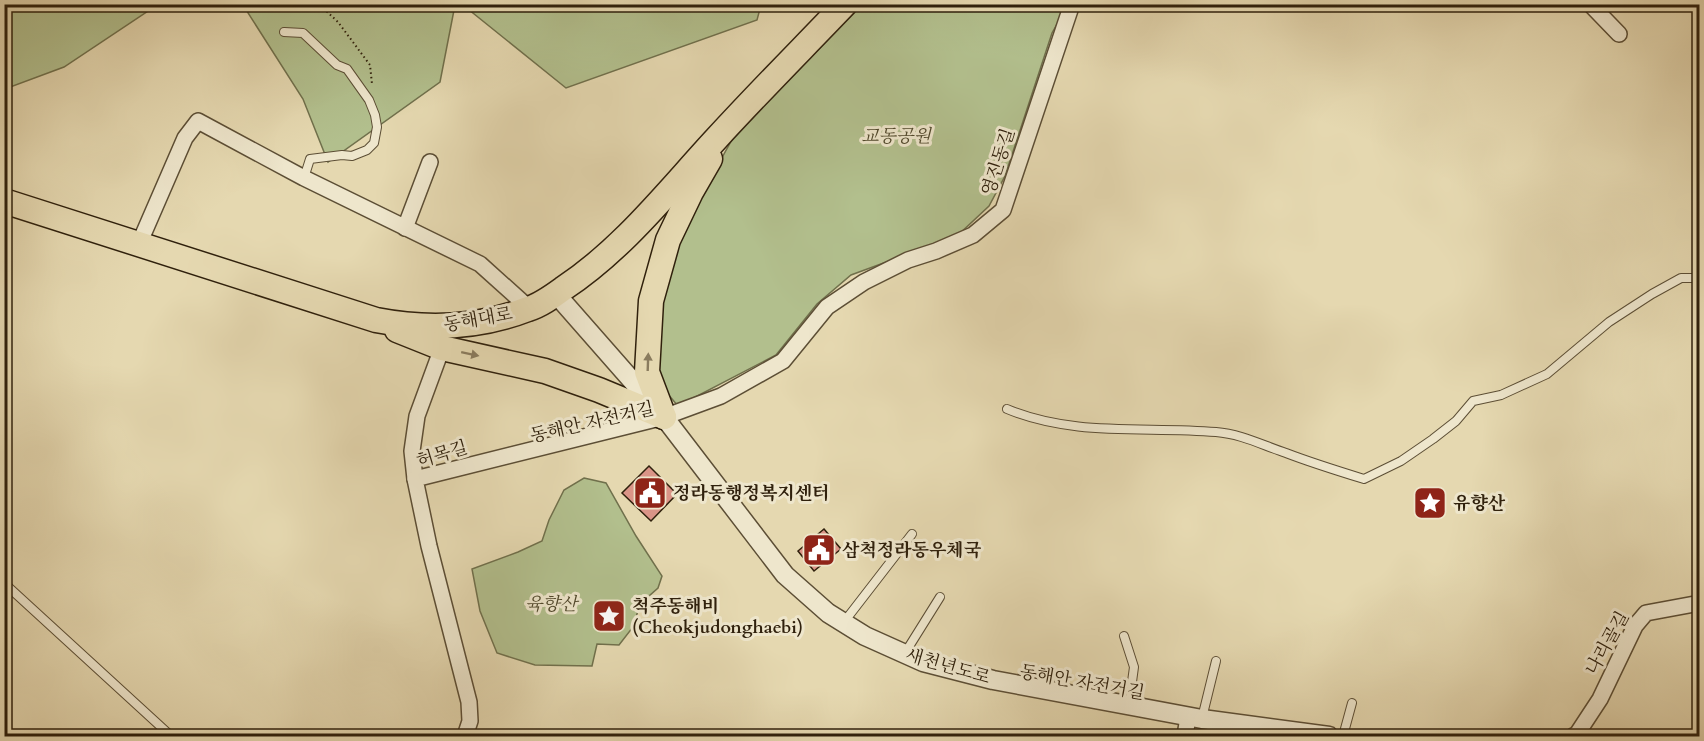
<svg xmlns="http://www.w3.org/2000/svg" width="1704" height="741" font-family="Cardo,'Noto Serif KR',serif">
  <rect width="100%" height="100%" fill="#e5d8b0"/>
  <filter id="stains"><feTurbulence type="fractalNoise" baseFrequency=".00333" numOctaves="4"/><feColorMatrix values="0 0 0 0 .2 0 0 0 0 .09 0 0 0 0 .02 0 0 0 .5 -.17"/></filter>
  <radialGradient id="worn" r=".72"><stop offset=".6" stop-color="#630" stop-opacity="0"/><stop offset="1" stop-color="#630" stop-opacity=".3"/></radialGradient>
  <g fill="#b2bf8d" stroke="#70704c" stroke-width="1.5">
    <polygon points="5,4 157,4 157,5 64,67 5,89"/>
    <polygon points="243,5 455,5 440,82 328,162 303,99"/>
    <polygon points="463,5 761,5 757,20 566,88"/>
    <polygon points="862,5 1068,5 1052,33 1005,176 989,206 957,236 851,275 817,304 776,355 678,406 661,386 656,360 658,318 677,239 734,136"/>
    <polygon points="584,478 606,483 636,536 662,576 658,588 640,604 633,627 619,645 597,644 592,666 535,665 497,653 480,611 472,569 518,552 542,541 549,520 564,490"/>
  </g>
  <g fill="#da9487" stroke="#2f200c" stroke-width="1.5">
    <polygon points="649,466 677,494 651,521 622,493"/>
    <polygon points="824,529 841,549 814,571 798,551"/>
  </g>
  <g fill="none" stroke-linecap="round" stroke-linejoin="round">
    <g stroke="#5c4e35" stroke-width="10">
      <g id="service">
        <polyline points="284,32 303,33 337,65 347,69 369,100 375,115 377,127 374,143 367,150 352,156 342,155 310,159 304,178"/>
        <path d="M1007,409C1074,437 1145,426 1216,432C1241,434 1262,445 1286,453C1312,463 1338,471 1364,479L1401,461L1433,439L1456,421L1473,401L1501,395L1547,374L1609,322L1652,294L1681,278H1700"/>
        <polyline points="4,583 171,736"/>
        <polyline points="844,622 912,534"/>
        <polyline points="1124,636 1134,667 1129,704"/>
        <polyline points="905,653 940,597"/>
        <polyline points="1202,718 1216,661"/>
        <polyline points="1343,736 1352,703"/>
      </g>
    </g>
    <g stroke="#5c4e35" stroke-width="18">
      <g id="minor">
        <polyline points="1590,4 1619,34"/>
        <polyline points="405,228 430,162"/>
        <polyline points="139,244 185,138 198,121 304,178 480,264 530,309"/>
        <polyline points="415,479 412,451 417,416 442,348"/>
        <polyline points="465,736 470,721 469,702 429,546 415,479 664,417 721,396 783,361 827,307 864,282 908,260 936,251 973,235 1003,210 1072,4"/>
        <polyline points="1185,736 1188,717"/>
        <polyline points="1573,736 1577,734 1600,699 1635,626 1646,613 1700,603"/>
      </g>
    </g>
    <g stroke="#5c4e35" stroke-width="21">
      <polyline id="tertiary" points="556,294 664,417 785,575 828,613 865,636 923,662 993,680 1202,719 1329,736"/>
    </g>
    <g stroke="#2f200c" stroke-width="27">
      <g id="primary">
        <path d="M4,201L376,320C428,330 479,328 528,309C541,305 553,296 564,288C623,249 668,191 716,139C758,93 802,49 845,4"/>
        <polyline points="397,330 442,348 545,371 599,390 664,417"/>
        <polyline points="664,417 647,372 651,301 668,240 691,192 710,159"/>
      </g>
    </g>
    <polyline stroke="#2f200c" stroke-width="2" stroke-dasharray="1.5 3" stroke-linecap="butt" points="326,4 324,9 338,22 370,65 372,84"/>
    <use href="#service" stroke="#eee6cc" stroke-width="8"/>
    <use href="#minor" stroke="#eee6cc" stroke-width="15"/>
    <use href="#tertiary" stroke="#eee6cc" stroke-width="18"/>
    <use href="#primary" stroke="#e5d8b0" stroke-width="24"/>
  </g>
  <defs><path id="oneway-solid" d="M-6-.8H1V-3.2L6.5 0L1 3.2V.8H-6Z" transform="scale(1.5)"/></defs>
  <g fill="#8a7c5e">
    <use href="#oneway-solid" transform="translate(470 354) rotate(12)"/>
    <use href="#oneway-solid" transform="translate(648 362) rotate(-88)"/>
  </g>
  <defs>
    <g id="civic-square" transform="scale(1.725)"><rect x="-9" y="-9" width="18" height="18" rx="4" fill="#8f2418" stroke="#eee6cc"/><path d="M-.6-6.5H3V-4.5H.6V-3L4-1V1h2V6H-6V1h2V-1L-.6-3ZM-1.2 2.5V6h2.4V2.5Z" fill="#fff"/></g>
    <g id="sight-square" transform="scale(1.725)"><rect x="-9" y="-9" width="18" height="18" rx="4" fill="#8f2418" stroke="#eee6cc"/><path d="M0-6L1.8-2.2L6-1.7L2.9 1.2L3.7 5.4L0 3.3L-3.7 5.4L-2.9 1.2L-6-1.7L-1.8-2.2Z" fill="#fff"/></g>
  </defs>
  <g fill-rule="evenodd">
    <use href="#civic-square" x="650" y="493"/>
    <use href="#sight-square" x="1430" y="503"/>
    <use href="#civic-square" x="819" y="550"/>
    <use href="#sight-square" x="609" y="616"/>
  </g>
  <g text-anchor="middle" stroke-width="6" stroke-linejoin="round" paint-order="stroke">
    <g font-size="18" font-style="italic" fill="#50482c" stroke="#eee6cc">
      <text x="896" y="142">교동공원</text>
      <text x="551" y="610">육향산</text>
    </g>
    <g font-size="18" fill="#2f200c" stroke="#eee6cc">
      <text transform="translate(998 162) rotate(-72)" y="6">영진동길</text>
      <text transform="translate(478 319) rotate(-10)" y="6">동해대로</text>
      <text transform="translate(592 422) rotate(-13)" y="6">동해안 자전거길</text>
      <text transform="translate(442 454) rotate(-17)" y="6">허목길</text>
      <text transform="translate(1607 643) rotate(-61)" y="6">나리골길</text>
      <text transform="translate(948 666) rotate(16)" y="6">새천년도로</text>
      <text transform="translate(1082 682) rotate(10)" y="6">동해안 자전거길</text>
    </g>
    <g font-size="18" font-weight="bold" fill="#2f200c" stroke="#eee6cc" text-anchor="start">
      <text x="673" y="499">정라동행정복지센터</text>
      <text x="1453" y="509">유향산</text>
      <text x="842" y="556">삼척정라동우체국</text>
      <text x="632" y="612">척주동해비<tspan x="632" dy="21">(Cheokjudonghaebi)</tspan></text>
    </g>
  </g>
  <rect width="1704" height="741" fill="none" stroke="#e5d8b0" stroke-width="24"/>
  <rect x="6" y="6" width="1692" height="729" fill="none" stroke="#2f200c" stroke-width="3"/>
  <rect x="12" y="12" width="1680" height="717" fill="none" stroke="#2f200c" stroke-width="1.5"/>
  <rect width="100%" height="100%" filter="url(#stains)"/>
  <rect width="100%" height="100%" fill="url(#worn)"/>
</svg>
